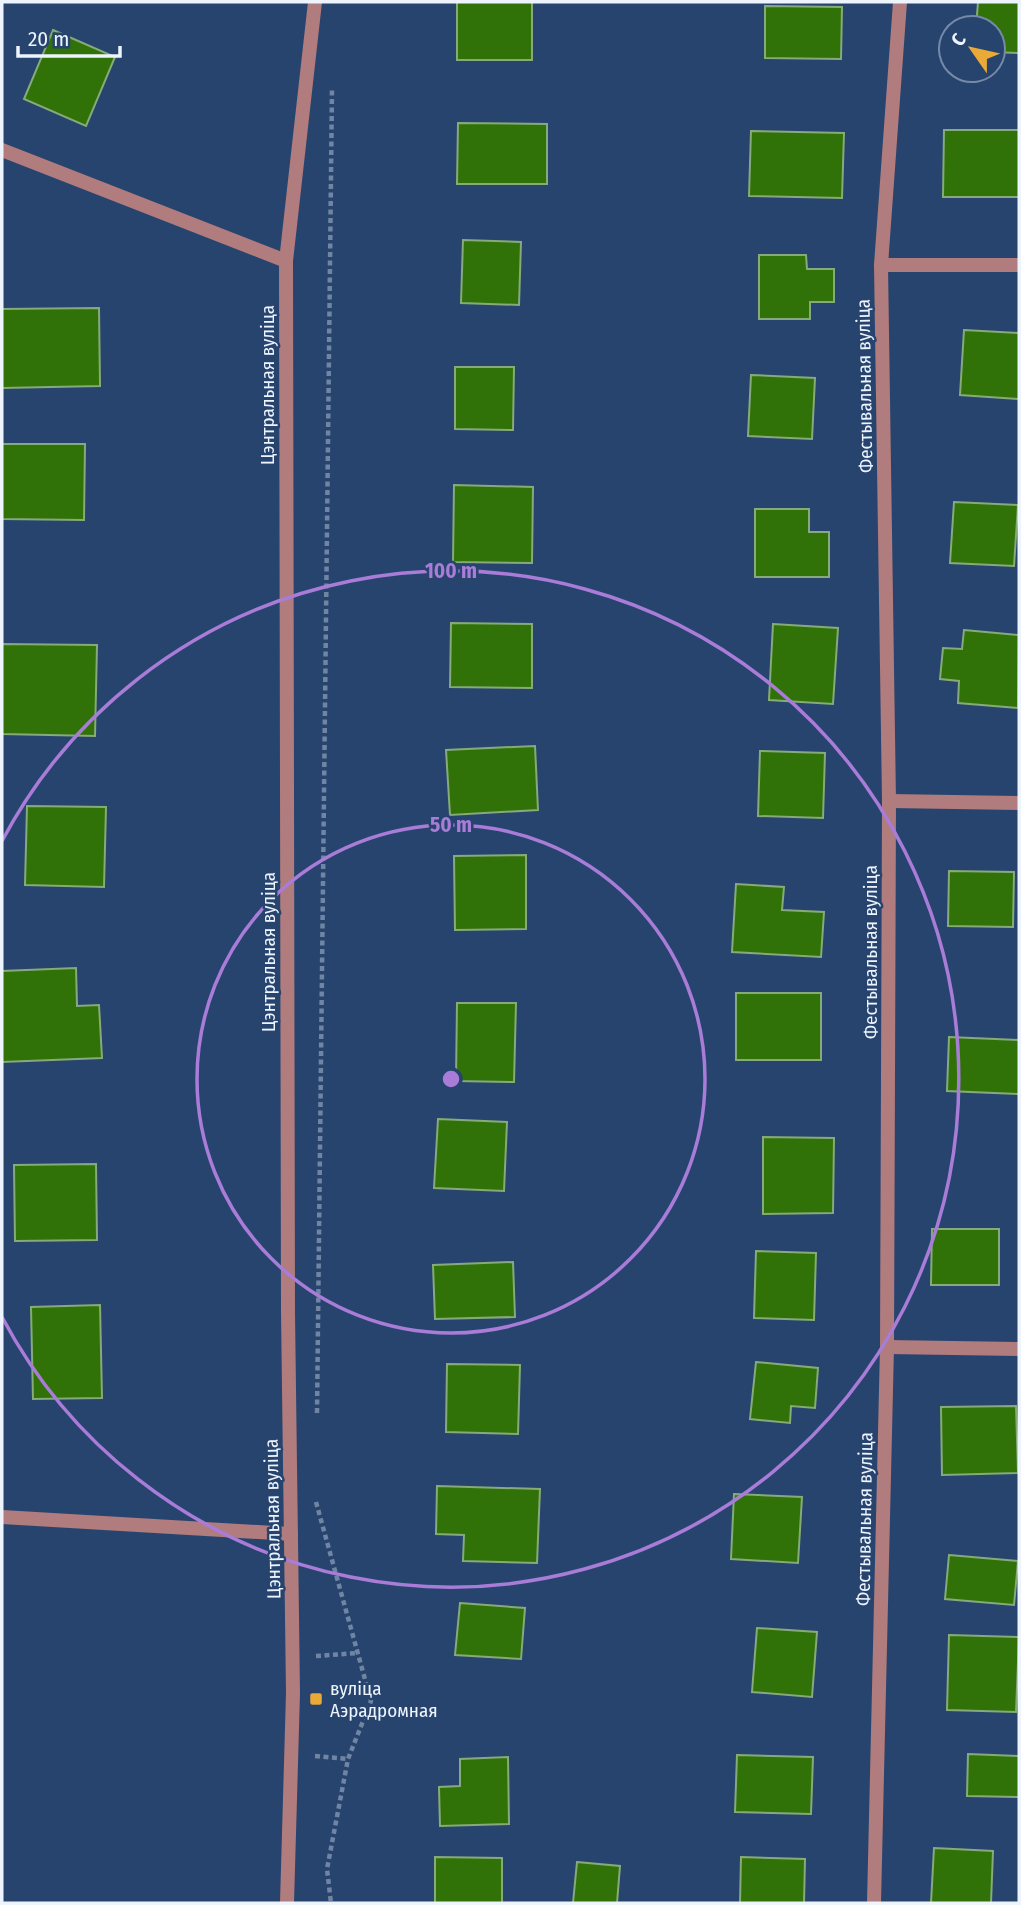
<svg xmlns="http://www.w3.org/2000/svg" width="1021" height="1905" font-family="'Fira Sans Condensed',sans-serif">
  <rect width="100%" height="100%" fill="#27446e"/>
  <g fill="#307207" stroke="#86aa79" stroke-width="2">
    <rect x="457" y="2" width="75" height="58"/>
    <polygon points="978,2 1019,2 1019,53 993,52 993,28 976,28"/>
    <polygon points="765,6 842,7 841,59 765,58"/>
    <polygon points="53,30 115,57 86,126 24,99"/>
    <polygon points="458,123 547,124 547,184 457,184"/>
    <polygon points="944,130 1019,130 1019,197 943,197"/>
    <polygon points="751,131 844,133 842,198 749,196"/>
    <polygon points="463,240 521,242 519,305 461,303"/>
    <polygon points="759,255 806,255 807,269 834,269 834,302 810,302 810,319 759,319"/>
    <polygon points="99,308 100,386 2,388 2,309"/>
    <polygon points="964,330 1019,333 1019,399 960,395"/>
    <polygon points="455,367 514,367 513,430 455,429"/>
    <polygon points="751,375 815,378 812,439 748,436"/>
    <polygon points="2,444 85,444 84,520 2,519"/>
    <polygon points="454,485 533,487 532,563 453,562"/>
    <polygon points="954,502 1018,505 1014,566 950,563"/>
    <polygon points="755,509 809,509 809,532 829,532 829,577 755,577"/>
    <polygon points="451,623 532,624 532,688 450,687"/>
    <polygon points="773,624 838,628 833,704 769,700"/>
    <polygon points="964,630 1019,635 1018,708 958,703 959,681 940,679 943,648 962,649"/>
    <polygon points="2,644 97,645 95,736 2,734"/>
    <polygon points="535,746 538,810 450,815 446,750"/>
    <polygon points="760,751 825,753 823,818 758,816"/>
    <polygon points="27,806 106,807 104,887 25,885"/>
    <polygon points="526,855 526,929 455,930 454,856"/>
    <polygon points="949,871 1014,872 1013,927 948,926"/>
    <polygon points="736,884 784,887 782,910 824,912 821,957 732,952"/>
    <polygon points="76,968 77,1006 99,1005 102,1058 2,1062 2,971"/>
    <rect x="736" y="993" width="85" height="67"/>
    <polygon points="457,1003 516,1003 514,1082 456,1081"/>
    <polygon points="949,1037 1019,1040 1019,1094 947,1091"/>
    <polygon points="438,1119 507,1122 504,1191 434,1188"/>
    <polygon points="763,1137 834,1138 833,1213 763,1214"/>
    <polygon points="96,1164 97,1240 15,1241 14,1165"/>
    <polygon points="932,1229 999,1229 999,1285 931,1285"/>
    <polygon points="756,1251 816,1253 814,1320 754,1318"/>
    <polygon points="513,1262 515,1317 435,1319 433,1265"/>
    <polygon points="100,1305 102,1398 33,1399 31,1307"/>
    <polygon points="756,1362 818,1368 815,1408 791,1406 790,1423 750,1419"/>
    <polygon points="447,1364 520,1365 518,1434 446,1432"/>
    <polygon points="1016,1406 1018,1473 942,1475 941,1407"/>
    <polygon points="437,1486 540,1489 537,1563 463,1561 464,1535 436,1534"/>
    <polygon points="734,1494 802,1497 798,1563 731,1559"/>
    <polygon points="949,1555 1018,1561 1014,1605 945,1599"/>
    <polygon points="460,1603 525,1608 521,1659 455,1655"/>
    <polygon points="757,1628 817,1632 812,1697 752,1692"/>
    <polygon points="949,1635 1019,1637 1016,1712 947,1710"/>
    <polygon points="968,1754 1019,1756 1019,1797 967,1796"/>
    <polygon points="737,1755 813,1757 811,1814 735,1812"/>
    <polygon points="508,1757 509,1824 440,1826 439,1787 460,1786 460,1759"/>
    <polygon points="934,1848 993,1851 991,1903 931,1903"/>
    <polygon points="435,1857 502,1858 502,1903 435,1903"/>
    <polygon points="741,1857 805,1859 804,1903 740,1903"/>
    <polygon points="577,1862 620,1866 617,1903 573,1903"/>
  </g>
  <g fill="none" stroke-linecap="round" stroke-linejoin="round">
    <g stroke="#7085a3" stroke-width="4.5" stroke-dasharray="5 3.5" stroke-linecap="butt">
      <polyline points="317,1413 332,88"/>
      <polyline points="316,1502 371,1701 348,1759 327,1869 331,1903"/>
      <polyline points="316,1656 358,1653"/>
      <polyline points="315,1756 348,1759"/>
    </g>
    <g stroke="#b07c7d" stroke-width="14">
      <polyline points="2,150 286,261"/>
      <polyline points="2,1517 291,1534"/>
    </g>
    <g stroke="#b07c7d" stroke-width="14">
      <polyline points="881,265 1019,265"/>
      <polyline points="889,801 1019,803"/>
      <polyline points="887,1347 1019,1349"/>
      <polyline points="287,1903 293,1693 288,1313 286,261 315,2"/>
      <polyline points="874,1903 887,1347 889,801 881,265 900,2"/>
    </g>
  </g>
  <g fill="none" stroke="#a97cd8" stroke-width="3.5">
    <circle cx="451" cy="1079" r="254"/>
    <path d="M2 841A508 508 0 1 1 2 1317"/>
  </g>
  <rect fill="#eaaa38" stroke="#27446e" stroke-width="2.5" x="309" y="1692" width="14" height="14" rx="3.5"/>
  <g text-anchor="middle" stroke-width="5" stroke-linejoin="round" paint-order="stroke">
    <g font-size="19" fill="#edf4fe" stroke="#27446e">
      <text transform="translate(267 385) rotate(-90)" y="7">Цэнтральная вуліца</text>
      <text transform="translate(864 386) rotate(-91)" y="7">Фестывальная вуліца</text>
      <text transform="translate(268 952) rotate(-90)" y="7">Цэнтральная вуліца</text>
      <text transform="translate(870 952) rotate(-90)" y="7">Фестывальная вуліца</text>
      <text transform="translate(272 1519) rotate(-91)" y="7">Цэнтральная вуліца</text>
      <text transform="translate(864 1519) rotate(-89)" y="7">Фестывальная вуліца</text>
    </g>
    <g font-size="19" fill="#edf4fe" stroke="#27446e" text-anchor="start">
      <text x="330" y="1695">вуліца<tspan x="330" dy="22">Аэрадромная</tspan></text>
    </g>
  </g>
  <circle cx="451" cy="1079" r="10" fill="#a97cd8" stroke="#27446e" stroke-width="3.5"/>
  <g font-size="21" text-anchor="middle" font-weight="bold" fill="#a97cd8" stroke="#27446e" stroke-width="5" stroke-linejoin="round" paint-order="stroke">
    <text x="451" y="578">100 m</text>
    <text x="451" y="832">50 m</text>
  </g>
  <rect width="1021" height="1905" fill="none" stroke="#edf4fe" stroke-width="7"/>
  <g transform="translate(972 49) rotate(304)"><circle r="33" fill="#27446e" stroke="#768aa8" stroke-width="2"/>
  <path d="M0-5L12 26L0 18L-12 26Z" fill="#eaaa38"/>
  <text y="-10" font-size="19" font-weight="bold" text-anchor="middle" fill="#edf4fe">С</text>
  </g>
  <path d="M18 46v10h102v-10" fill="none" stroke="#edf4fe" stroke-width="3.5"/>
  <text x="28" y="46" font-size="21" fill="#edf4fe" stroke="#27446e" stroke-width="5" paint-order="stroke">20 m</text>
</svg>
